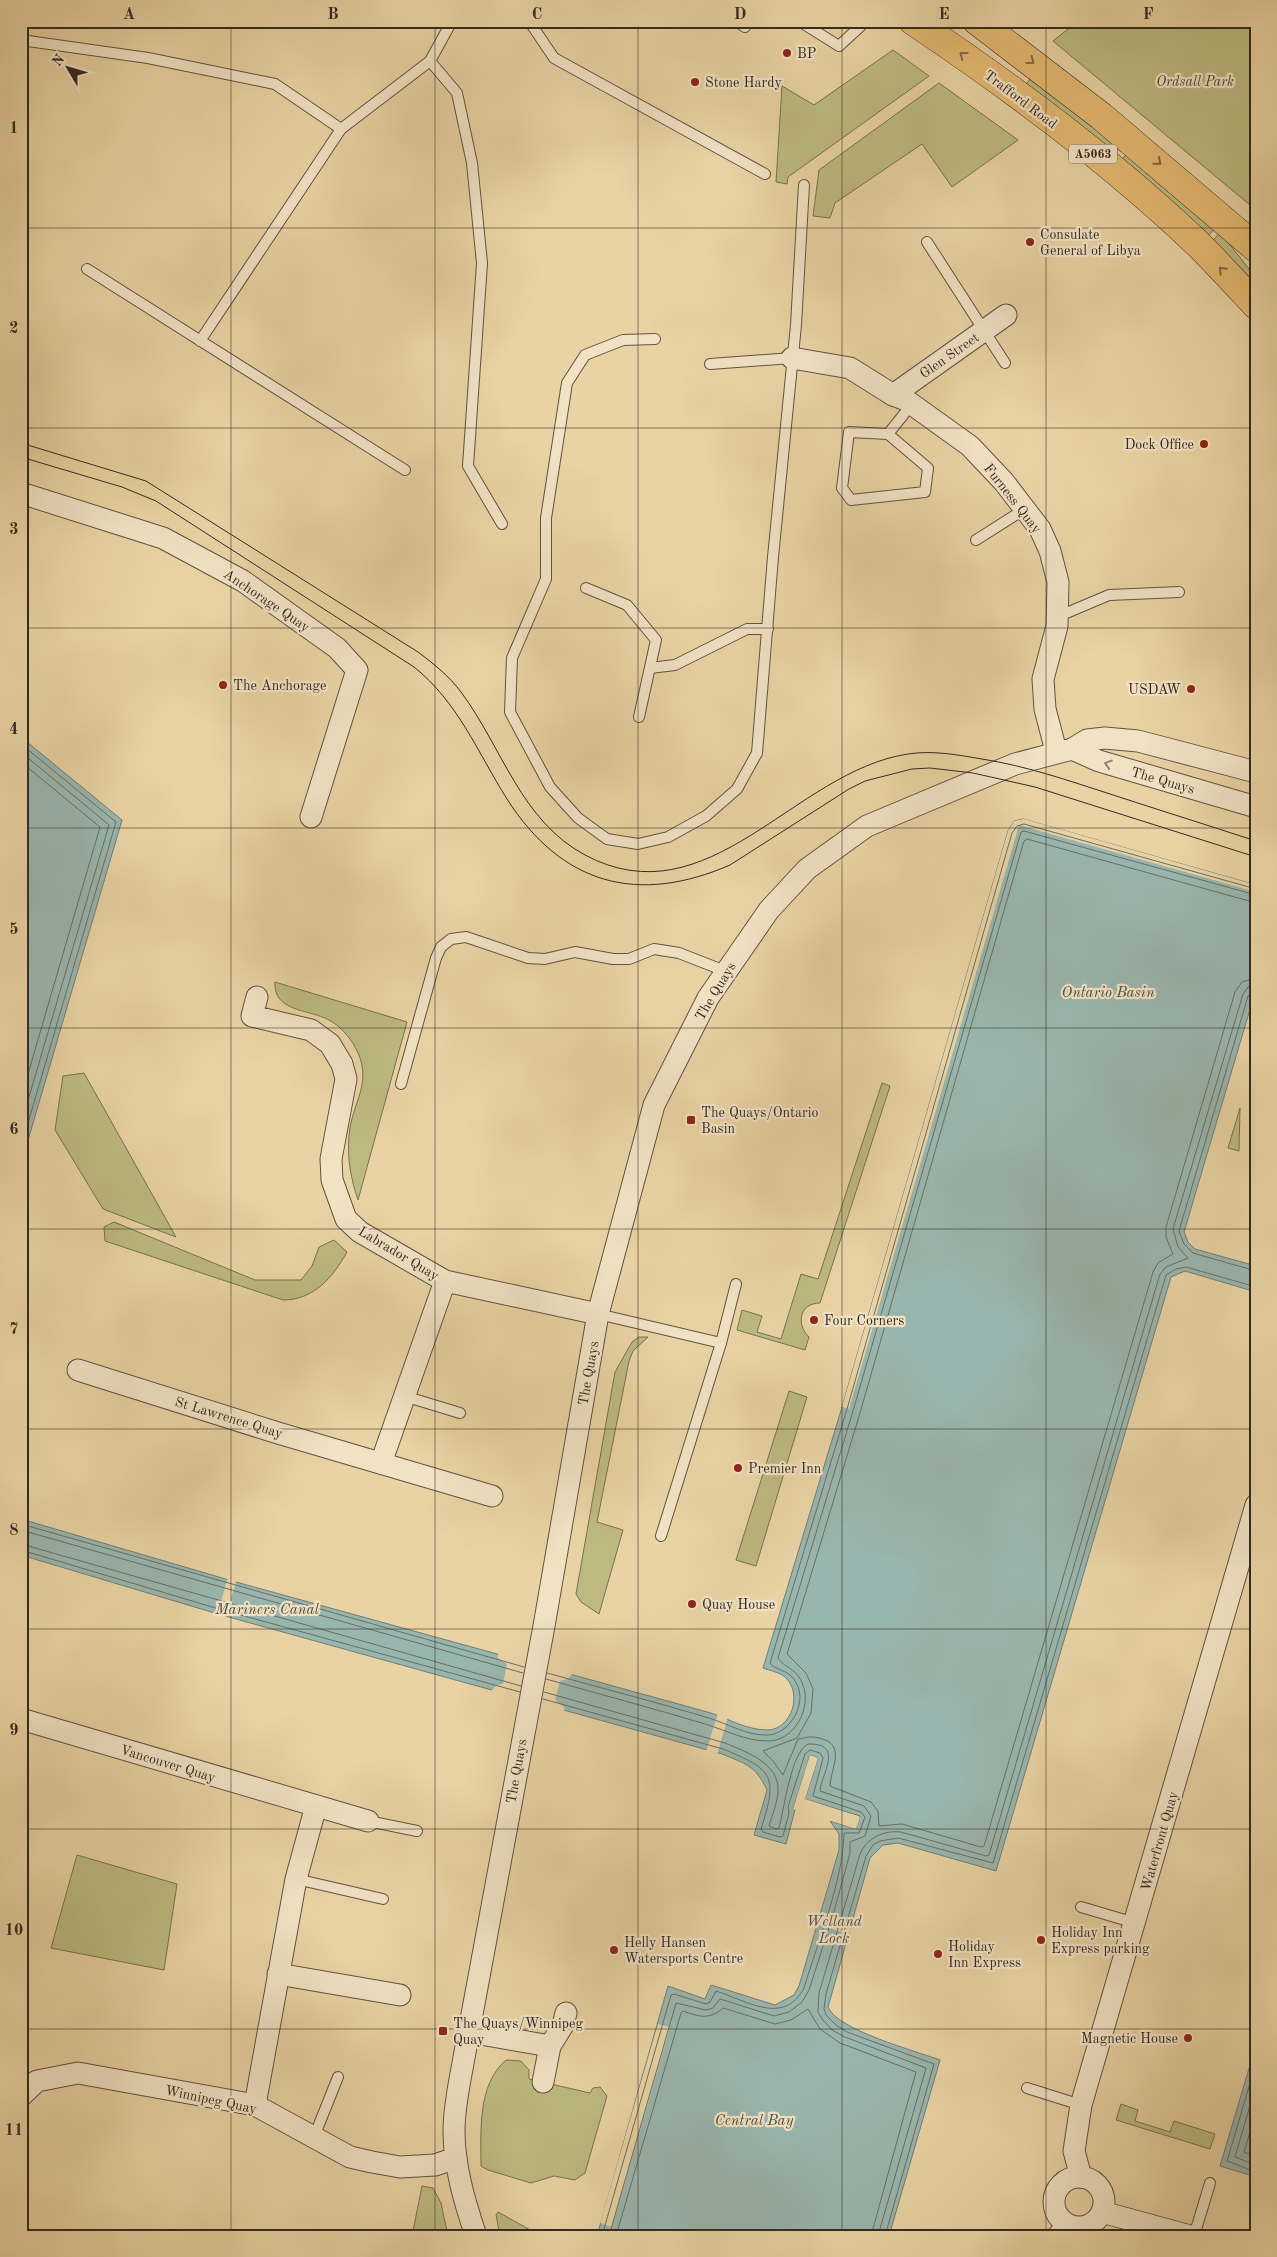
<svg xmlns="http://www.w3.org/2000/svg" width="1277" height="2257" font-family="'Old Standard TT',serif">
  <rect width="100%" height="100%" fill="#e9d3a4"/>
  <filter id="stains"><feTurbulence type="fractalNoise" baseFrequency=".004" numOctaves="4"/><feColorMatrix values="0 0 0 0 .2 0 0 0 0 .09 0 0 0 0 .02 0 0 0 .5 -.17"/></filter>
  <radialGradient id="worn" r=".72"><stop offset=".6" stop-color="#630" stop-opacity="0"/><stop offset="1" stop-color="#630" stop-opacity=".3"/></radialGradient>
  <g fill="#bdba81" stroke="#787251">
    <polygon points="1078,21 1256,21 1256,210 1053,41"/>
    <polygon points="893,50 929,76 788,177 787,184 776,182 782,86 814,105"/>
    <polygon points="1032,76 1120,146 1114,155 1025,86"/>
    <polygon points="939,83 1018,140 952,187 922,144 835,203 830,218 813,216 819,170"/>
    <polygon points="1128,152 1215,228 1207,237 1121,161"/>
    <polygon points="1220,232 1256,278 1256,285 1212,242"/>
    <path d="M275,982L407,1022L358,1200C351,1179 347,1159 349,1136C351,1103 375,1082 355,1047C349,1036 340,1026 329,1020C309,1009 273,1012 275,982Z"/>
    <polygon points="84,1073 176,1237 103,1209 55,1130 63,1076"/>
    <path d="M882,1083L890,1086L820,1303C799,1303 796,1325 809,1337L805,1350L737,1330L742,1310L762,1316L757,1332L781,1339L801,1274L818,1279Z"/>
    <polygon points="1240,1108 1239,1151 1228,1148"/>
    <path d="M114,1222L255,1280H301L312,1266L319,1247L334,1240L347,1252C333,1277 314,1300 283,1300L105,1241L104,1227Z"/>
    <polygon points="639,1337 648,1337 633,1351 629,1361 597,1522 623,1530 599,1614 581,1602 576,1594 615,1372 632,1342"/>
    <polygon points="789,1391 807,1397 756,1566 736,1560"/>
    <polygon points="77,1855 177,1884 164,1970 51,1948"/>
    <path d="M506,2060L521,2061L529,2070V2079L590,2093L593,2088L600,2087L607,2096L585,2173L575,2180L554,2176L531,2183L488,2170L481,2166C481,2132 477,2085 506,2060Z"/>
    <polygon points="1121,2104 1138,2110 1135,2121 1170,2132 1174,2121 1215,2134 1210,2149 1116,2120"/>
    <polygon points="422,2186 433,2188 441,2203 448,2236 412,2236"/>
    <polygon points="498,2212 541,2236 500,2236 496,2215"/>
  </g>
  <g fill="#99b6ae" stroke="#707e76">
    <polygon points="21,737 122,820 21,1164"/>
    <path d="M1023,819L1256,885V989L1184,1232L1188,1242L1195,1249L1256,1266V1292L1185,1271L1171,1277L996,1871L898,1843L883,1845L870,1858L828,2007C837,2030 916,2051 940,2060L889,2236H597L668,1986L705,1999L711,1985L775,2005L794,1995L799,1986L839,1850V1834L830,1821L856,1829L860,1816L805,1799L818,1758L810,1755L793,1809L795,1810L786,1844L754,1835L767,1790C755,1765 746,1764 722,1754L218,1614L21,1555V1519L236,1582L711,1713C728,1719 748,1730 767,1730C792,1730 803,1693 785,1677C779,1672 771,1671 763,1668L842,1407L1008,831L1014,821Z"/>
    <polygon points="1256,2045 1256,2177 1220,2166"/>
  </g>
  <g fill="#e9d3a4">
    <polygon points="1024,819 1256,885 1256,892 1019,825 849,1409 842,1407 1008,831 1014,821"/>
    <polygon points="228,1577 237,1579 225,1618 217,1616"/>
    <polygon points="498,1652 573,1673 568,1679 560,1681 555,1700 564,1707 565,1713 490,1692 497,1685 503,1684 507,1664 498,1658"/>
    <polygon points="718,1713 728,1717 717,1755 706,1752"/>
    <polygon points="810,1755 818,1758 805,1799 860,1817 856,1829 828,1820 830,1819 855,1826 857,1818 803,1800 815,1759 812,1758 796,1807 798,1811 793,1809"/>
    <polygon points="822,1912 853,1921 849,1934 818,1925"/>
    <polygon points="658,2024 670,2027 612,2227 600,2223"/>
  </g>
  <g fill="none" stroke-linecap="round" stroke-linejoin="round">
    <g stroke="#667068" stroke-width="1">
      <polyline points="21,744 116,822 21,1147"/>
      <polyline points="21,752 109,825 21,1124"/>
      <polyline points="21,762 100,827 21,1098"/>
      <path d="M1256,903L1027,839L1024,841L860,1413L787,1654L806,1673L813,1689L811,1713L797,1738L763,1751L773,1761L783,1775L798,1739C803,1739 808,1736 813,1737C849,1741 831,1766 830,1786L871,1802L878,1811L879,1826L902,1824L981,1847L984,1846L1153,1272L1158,1263L1173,1254L1166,1237V1227L1235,992L1242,982L1256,978"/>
      <polyline points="1256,992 1248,996 1179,1231 1184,1244 1193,1253 1256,1271"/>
      <polyline points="21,1524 524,1667"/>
      <polyline points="21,1530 523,1673"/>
      <polyline points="21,1544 521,1686"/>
      <polyline points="21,1550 219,1609 520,1692"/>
      <path d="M547,1673C601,1688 656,1702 709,1718C728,1724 748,1736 768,1735C788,1734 804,1709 799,1690C793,1668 776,1672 770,1663L847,1409L1012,833L1017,826L1024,824L1256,889"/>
      <path d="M546,1679C599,1694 652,1708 705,1724C725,1730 746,1741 767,1741C794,1742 812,1708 803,1685C797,1668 784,1668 778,1658L853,1411L1021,832L1024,831L1256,895"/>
      <path d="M544,1692L725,1743C746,1752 780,1763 778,1792C777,1804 772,1815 769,1826L776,1829L779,1828C784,1810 791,1752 808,1744C845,1743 821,1775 820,1791L864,1806L871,1816L865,1836L850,1842V1853L833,1915L809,1990L802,2002L789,2012L774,2016L720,1999L713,2008L706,2010L676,2003L609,2236"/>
      <path d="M543,1699L723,1749C774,1770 778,1776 761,1829L763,1832L780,1837L783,1836L789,1813L788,1807L805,1754L810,1750L820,1753L823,1758L813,1796L861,1812L865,1817L859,1833H844C843,1881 818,1941 804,1988C784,2026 747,2001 716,1991L710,2002L706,2004L674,1994L671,1995L602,2236"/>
      <polyline points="1256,2063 1227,2161 1256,2172"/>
      <polyline points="1256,2085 1235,2157 1256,2165"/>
      <polyline points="1256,2112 1244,2152 1256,2157"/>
      <path d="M616,2236L681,2013L683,2011C700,2017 709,2020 723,2008L775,2024L791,2020L808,2009L820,2029L840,2043L916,2072L871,2236"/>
      <path d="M878,2236L926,2068L845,2037L832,2030L822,2019L818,2012L819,1993L860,1854C867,1838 883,1830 901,1832L986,1856L989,1855L1160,1274L1166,1267L1188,1258L1178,1247L1173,1229L1243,994L1248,987L1256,986"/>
      <polyline points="885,2236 934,2064 847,2032 836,2025 826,2015 824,2009 826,1994 866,1856 873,1845 880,1841 898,1838 993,1863 1166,1275 1176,1269 1186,1267 1256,1287"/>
    </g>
    <g stroke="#605442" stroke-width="12">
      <g id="lane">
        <polyline points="529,21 554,58 765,174"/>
        <polyline points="736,21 745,27"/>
        <polyline points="799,21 839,46 866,21"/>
        <polyline points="21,40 148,58 275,84 341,129"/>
        <polyline points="430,61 457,93 472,163 482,263 468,466 502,524"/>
        <polyline points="927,242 1005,363"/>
        <polyline points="87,269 405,470"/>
        <polyline points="655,339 623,340 585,355 567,383 546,518 546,579 512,658 510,712 550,787 578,818 607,839 638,844 668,837 706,816 737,789 757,753 773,557 796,325 804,185"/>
        <polyline points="200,341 341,129 430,61 452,21"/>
        <polyline points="710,364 792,358"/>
        <polygon points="849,432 888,434 928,468 925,492 851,500 842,488"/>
        <polyline points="888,434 912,404"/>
        <polyline points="976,540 1025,509"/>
        <polyline points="586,588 627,605 656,640 639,717"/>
        <polyline points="1057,617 1109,595 1179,592"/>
        <polyline points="650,668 675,665 747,629 768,629"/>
        <polyline points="401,1084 436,958 441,947 451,939 466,937 528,958 545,959 575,952 613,959 629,959 654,949 679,953 725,971"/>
        <polyline points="598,1314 721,1343"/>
        <polyline points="404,1396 460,1413"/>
        <polyline points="661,1536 721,1343 736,1284"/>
        <polyline points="368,1821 417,1831"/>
        <polyline points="296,1879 383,1899"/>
        <polyline points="1081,1907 1135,1923"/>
        <polyline points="1027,2088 1081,2105"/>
        <polyline points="314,2137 338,2077"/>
        <polyline points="1051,2236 1063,2221"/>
        <polyline points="1194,2236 1210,2183"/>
      </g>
    </g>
    <g stroke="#605442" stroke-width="23">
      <g id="street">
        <polyline points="792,358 850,368 893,395 906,400 970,446 1004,482 1040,529 1050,551 1058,582 1057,626 1043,679 1045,709 1056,751"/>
        <polyline points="893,395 1006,315"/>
        <polyline points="21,493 163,538 243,581 337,648 357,670 311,817"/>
        <polyline points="1072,749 1099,761 1256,807"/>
        <polyline points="257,997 252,1016 311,1030 330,1044 342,1064 346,1079 331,1159 332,1180 346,1219 360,1232 445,1281 598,1314"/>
        <polyline points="78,1370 278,1433 492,1496"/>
        <polyline points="381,1463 445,1281"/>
        <polyline points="21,1719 368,1821"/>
        <polyline points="278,1974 400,1995"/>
        <polyline points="469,2032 550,2046 563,2025 566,2013"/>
        <polyline points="543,2082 550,2046"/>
        <polyline points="21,2096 37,2081 78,2073 255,2105 350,2157 372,2162 400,2167 435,2165 456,2158"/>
        <polyline points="255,2105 296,1879 316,1806"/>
        <polyline points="1081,2177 1074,2151 1081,2105 1256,1505"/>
        <circle cx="1079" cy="2202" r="25"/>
        <polyline points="1102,2212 1190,2236"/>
        <path d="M476,2236C465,2203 454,2167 454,2131C454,2108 459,2085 463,2063L544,1626L598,1314L654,1105L708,998L769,910L807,869L867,826L1015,764L1072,749L1087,740L1105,738L1138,741L1256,772"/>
      </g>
    </g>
    <g stroke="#332a21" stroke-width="29">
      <g id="highway">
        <path d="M913,21C1013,88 1111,161 1198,244C1218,264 1237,285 1256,305"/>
        <polyline points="977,21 1101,116 1256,248"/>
      </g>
    </g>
    <use href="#lane" stroke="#f1e2c4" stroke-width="10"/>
    <use href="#street" stroke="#f1e2c4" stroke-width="21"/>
    <use href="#highway" stroke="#e4ba72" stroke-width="28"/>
    <g stroke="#332a21" stroke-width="1">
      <path d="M21,443L146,481L418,652C434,664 449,676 461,692C502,747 521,821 585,855C709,921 794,771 908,754C933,750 958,755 982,759C1026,766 1067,780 1110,794C1159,810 1207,825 1256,841"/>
      <path d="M21,457L122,487L156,501L414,667C458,702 478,753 507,799C562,885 638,905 730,865L849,789L865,781L912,769L930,768L973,773L1035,787L1256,857"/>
    </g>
  </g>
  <defs><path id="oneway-chevron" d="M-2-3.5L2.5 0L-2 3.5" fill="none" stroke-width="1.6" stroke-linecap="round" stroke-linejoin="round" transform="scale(1.25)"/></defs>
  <g stroke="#836b45">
    <use href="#oneway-chevron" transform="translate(963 55) rotate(-143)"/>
    <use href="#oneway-chevron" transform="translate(1031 61) rotate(37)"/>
    <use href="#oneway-chevron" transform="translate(1158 162) rotate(40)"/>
    <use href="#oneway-chevron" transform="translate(1222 270) rotate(-134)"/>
  </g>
  <use stroke="#928672" href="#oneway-chevron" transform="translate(1108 764) rotate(-163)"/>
  <path fill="none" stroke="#332a21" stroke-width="1" stroke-opacity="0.55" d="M231,21V2236M435,21V2236M638,21V2236M842,21V2236M1046,21V2236M21,228H1256M21,428H1256M21,628H1256M21,828H1256M21,1028H1256M21,1229H1256M21,1429H1256M21,1629H1256M21,1829H1256M21,2029H1256"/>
  <g fill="#8f2418" stroke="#f1e2c4" stroke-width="2">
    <circle cx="787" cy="53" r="5"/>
    <circle cx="695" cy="82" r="5"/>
    <circle cx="1030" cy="242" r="5"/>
    <circle cx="1204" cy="444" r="5"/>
    <circle cx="223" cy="685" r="5"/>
    <circle cx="1191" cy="689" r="5"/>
    <rect x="686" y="1115" width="10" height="10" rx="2.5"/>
    <circle cx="814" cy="1320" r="5"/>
    <circle cx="738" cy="1468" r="5"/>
    <circle cx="692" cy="1604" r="5"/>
    <circle cx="1041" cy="1940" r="5"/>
    <circle cx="614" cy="1950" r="5"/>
    <circle cx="938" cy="1954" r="5"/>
    <rect x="438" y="2026" width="10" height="10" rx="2.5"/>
    <circle cx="1188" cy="2038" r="5"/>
  </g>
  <g text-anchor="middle" stroke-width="4.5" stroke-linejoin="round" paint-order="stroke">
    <rect fill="#f1e2c4" stroke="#6c6152" stroke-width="1" x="1069" y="144.5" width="48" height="19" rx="4"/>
    <g font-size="12" font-weight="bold" fill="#332a21">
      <text x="1093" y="158">A5063</text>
    </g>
    <g font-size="14" fill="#332a21" stroke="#f1e2c4" text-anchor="start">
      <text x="797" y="58">BP</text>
      <text x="705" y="87">Stone Hardy</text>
      <text x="1040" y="239">Consulate<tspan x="1040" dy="16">General of Libya</tspan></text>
      <text x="1194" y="449" text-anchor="end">Dock Office</text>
      <text x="233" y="690">The Anchorage</text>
      <text x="1181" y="694" text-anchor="end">USDAW</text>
      <text x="701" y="1117">The Quays/Ontario<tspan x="701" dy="16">Basin</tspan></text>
      <text x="824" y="1325">Four Corners</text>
      <text x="748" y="1473">Premier Inn</text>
      <text x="702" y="1609">Quay House</text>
      <text x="1051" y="1937">Holiday Inn<tspan x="1051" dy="16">Express parking</tspan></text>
      <text x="624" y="1947">Helly Hansen<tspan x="624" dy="16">Watersports Centre</tspan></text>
      <text x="948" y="1951">Holiday<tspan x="948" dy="16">Inn Express</tspan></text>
      <text x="453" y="2028">The Quays/Winnipeg<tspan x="453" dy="16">Quay</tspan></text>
      <text x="1178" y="2043" text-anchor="end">Magnetic House</text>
    </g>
    <g font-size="14" font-style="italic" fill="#4f4734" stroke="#f1e2c4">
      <text x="1195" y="86">Ordsall Park</text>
    </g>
    <g font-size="14" fill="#332a21" stroke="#f1e2c4">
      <text transform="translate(1021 99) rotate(37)" y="5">Trafford Road</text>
      <text transform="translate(949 355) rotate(-35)" y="5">Glen Street</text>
      <text transform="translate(1013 498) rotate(52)" y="5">Furness Quay</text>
      <text transform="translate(267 600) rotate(34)" y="5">Anchorage Quay</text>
      <text transform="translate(1163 780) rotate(16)" y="5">The Quays</text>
      <text transform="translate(715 991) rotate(-59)" y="5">The Quays</text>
      <text transform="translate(399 1253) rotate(31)" y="5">Labrador Quay</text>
      <text transform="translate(588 1373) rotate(-80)" y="5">The Quays</text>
      <text transform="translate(229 1417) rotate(17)" y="5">St Lawrence Quay</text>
      <text transform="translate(168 1763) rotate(17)" y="5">Vancouver Quay</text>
      <text transform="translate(516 1771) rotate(-80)" y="5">The Quays</text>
      <text transform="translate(1159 1841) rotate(-74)" y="5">Waterfront Quay</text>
      <text transform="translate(211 2099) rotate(12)" y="5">Winnipeg Quay</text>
    </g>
    <g font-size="15" font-style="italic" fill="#4c4d44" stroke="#f1e2c4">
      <text x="1108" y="997">Ontario Basin</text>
      <text x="267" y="1614">Mariners Canal</text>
      <text x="834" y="1926">Welland<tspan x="834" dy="17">Lock</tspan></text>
      <text x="754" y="2125">Central Bay</text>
    </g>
  </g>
  <rect width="1277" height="2257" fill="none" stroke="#e9d3a4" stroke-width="55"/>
  <g transform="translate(68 68) rotate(308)" stroke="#f1e2c4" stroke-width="4" paint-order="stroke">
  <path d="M0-4L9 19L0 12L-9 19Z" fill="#332a21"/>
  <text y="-8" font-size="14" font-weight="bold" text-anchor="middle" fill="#332a21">N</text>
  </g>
  <rect x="28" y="28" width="1222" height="2202" fill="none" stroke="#332a21" stroke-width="2"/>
  <g font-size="16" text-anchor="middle" font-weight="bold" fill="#332a21">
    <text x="129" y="19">A</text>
    <text x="333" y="19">B</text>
    <text x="537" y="19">C</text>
    <text x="740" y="19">D</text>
    <text x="944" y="19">E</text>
    <text x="1148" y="19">F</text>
    <text x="14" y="133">1</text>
    <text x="14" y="333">2</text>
    <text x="14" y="534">3</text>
    <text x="14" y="734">4</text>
    <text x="14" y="934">5</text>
    <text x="14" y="1134">6</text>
    <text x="14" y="1334">7</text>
    <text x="14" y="1535">8</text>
    <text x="14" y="1735">9</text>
    <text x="14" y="1935">10</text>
    <text x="14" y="2135">11</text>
  </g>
  <rect width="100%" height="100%" filter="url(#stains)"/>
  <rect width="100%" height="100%" fill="url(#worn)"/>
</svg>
